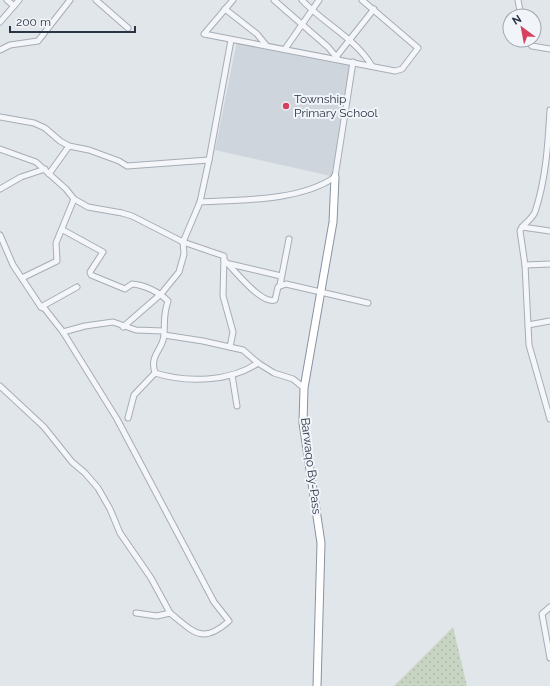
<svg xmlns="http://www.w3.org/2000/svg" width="550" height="686" font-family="Raleway,sans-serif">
  <defs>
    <pattern id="grass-dots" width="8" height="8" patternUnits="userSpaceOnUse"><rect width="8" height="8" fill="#c8d5c2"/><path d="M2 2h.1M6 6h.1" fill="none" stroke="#acb7a8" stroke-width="1.8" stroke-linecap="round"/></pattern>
  </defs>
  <rect width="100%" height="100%" fill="#e1e6eb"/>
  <polygon fill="#cfd5dd" points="237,41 355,63 335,177 215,150"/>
  <polygon fill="url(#grass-dots)" points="453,627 467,686 394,686"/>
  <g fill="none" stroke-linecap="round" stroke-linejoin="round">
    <g stroke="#a6adb6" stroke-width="7">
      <g id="minor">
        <polyline points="7,0 14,6"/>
        <polyline points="96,0 128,28"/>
        <polyline points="233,0 204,34 395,71 402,69 418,48 362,0"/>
        <polyline points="274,0 328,47 338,59"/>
        <path d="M302,0C324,24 354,37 372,66"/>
        <polyline points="518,0 521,16"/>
        <polyline points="225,9 257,34 266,45"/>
        <polyline points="0,22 19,0"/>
        <polyline points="526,40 532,46 550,49"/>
        <polyline points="285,49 319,0"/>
        <polyline points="0,50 10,45 38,41 70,0"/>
        <polyline points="336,57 374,9"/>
        <path d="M550,110C548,144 546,179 535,212C531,221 522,224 520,231L525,265L529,345L550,419"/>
        <polyline points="0,117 34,123 45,128 60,141 69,146 89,150 119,161 127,166 209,160"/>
        <polyline points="0,149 36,162 66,189 74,199 88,207 122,213 132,216 183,242 224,256 223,296 233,332 230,347"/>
        <polyline points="49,174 69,146"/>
        <polyline points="0,189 21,177 45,169"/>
        <path d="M200,202C241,200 301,201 335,177L353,62"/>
        <polyline points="522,227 550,231"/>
        <path d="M63,230L103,252L90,272L91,275L125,289L132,284C145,285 159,292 168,301C163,316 165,321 164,335C163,350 149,355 155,373L134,395L128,418"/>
        <path d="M0,235L13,265L41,307L45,309L63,332L117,419L214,602L229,621C202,645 194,632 170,613L157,616L136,613"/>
        <path d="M224,260C234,269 261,305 275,300L278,287L286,284L368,303"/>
        <polyline points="230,264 281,276"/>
        <polyline points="525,265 550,264"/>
        <polyline points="22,278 57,261 56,243 74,199"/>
        <polyline points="280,285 289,239"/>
        <polyline points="41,307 77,287"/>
        <polyline points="528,325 550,321"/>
        <polyline points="123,327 161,294 179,272 184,254 183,242 200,202 209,160 231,40"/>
        <polyline points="63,332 85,326 113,322 136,330 163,331"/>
        <polyline points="164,335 203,341 243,350 258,363 274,373 293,379 304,388"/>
        <path d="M155,373C187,383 230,382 258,363"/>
        <polyline points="232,375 237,406"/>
        <polyline points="0,386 44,427 72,462 85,473 98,488 110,509 120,533 151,578 170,613"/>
        <polyline points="550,607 542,614 550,658"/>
      </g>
    </g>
    <g stroke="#8894a2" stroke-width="9">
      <polyline id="highway" points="317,686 321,543 303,423 304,388 333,222 335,177"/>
    </g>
    <use href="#minor" stroke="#f4f6f9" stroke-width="5"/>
    <use href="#highway" stroke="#fff" stroke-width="7"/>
  </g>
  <circle fill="#d5415f" stroke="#f1f4f8" stroke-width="1.5" cx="286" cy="106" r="4"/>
  <g text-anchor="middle" stroke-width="4" stroke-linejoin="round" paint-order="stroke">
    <g font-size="12" fill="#293444" stroke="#f1f4f8" text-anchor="start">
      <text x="294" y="103">Township<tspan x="294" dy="14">Primary School</tspan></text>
    </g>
    <g font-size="12" fill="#293444" stroke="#f1f4f8">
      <text transform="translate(311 466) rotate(83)" y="4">Barwaqo By-Pass</text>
    </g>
  </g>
  <g transform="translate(522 28) rotate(328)"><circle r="19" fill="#f1f4f8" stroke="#a1a7b0"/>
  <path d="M0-3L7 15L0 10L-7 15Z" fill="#d5415f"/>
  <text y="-6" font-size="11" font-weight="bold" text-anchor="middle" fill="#293444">N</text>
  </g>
  <path d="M10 26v6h125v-6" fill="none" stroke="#293444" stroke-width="2"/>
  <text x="16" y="26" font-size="12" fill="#293444" stroke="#f1f4f8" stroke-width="3" paint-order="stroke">200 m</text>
</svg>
